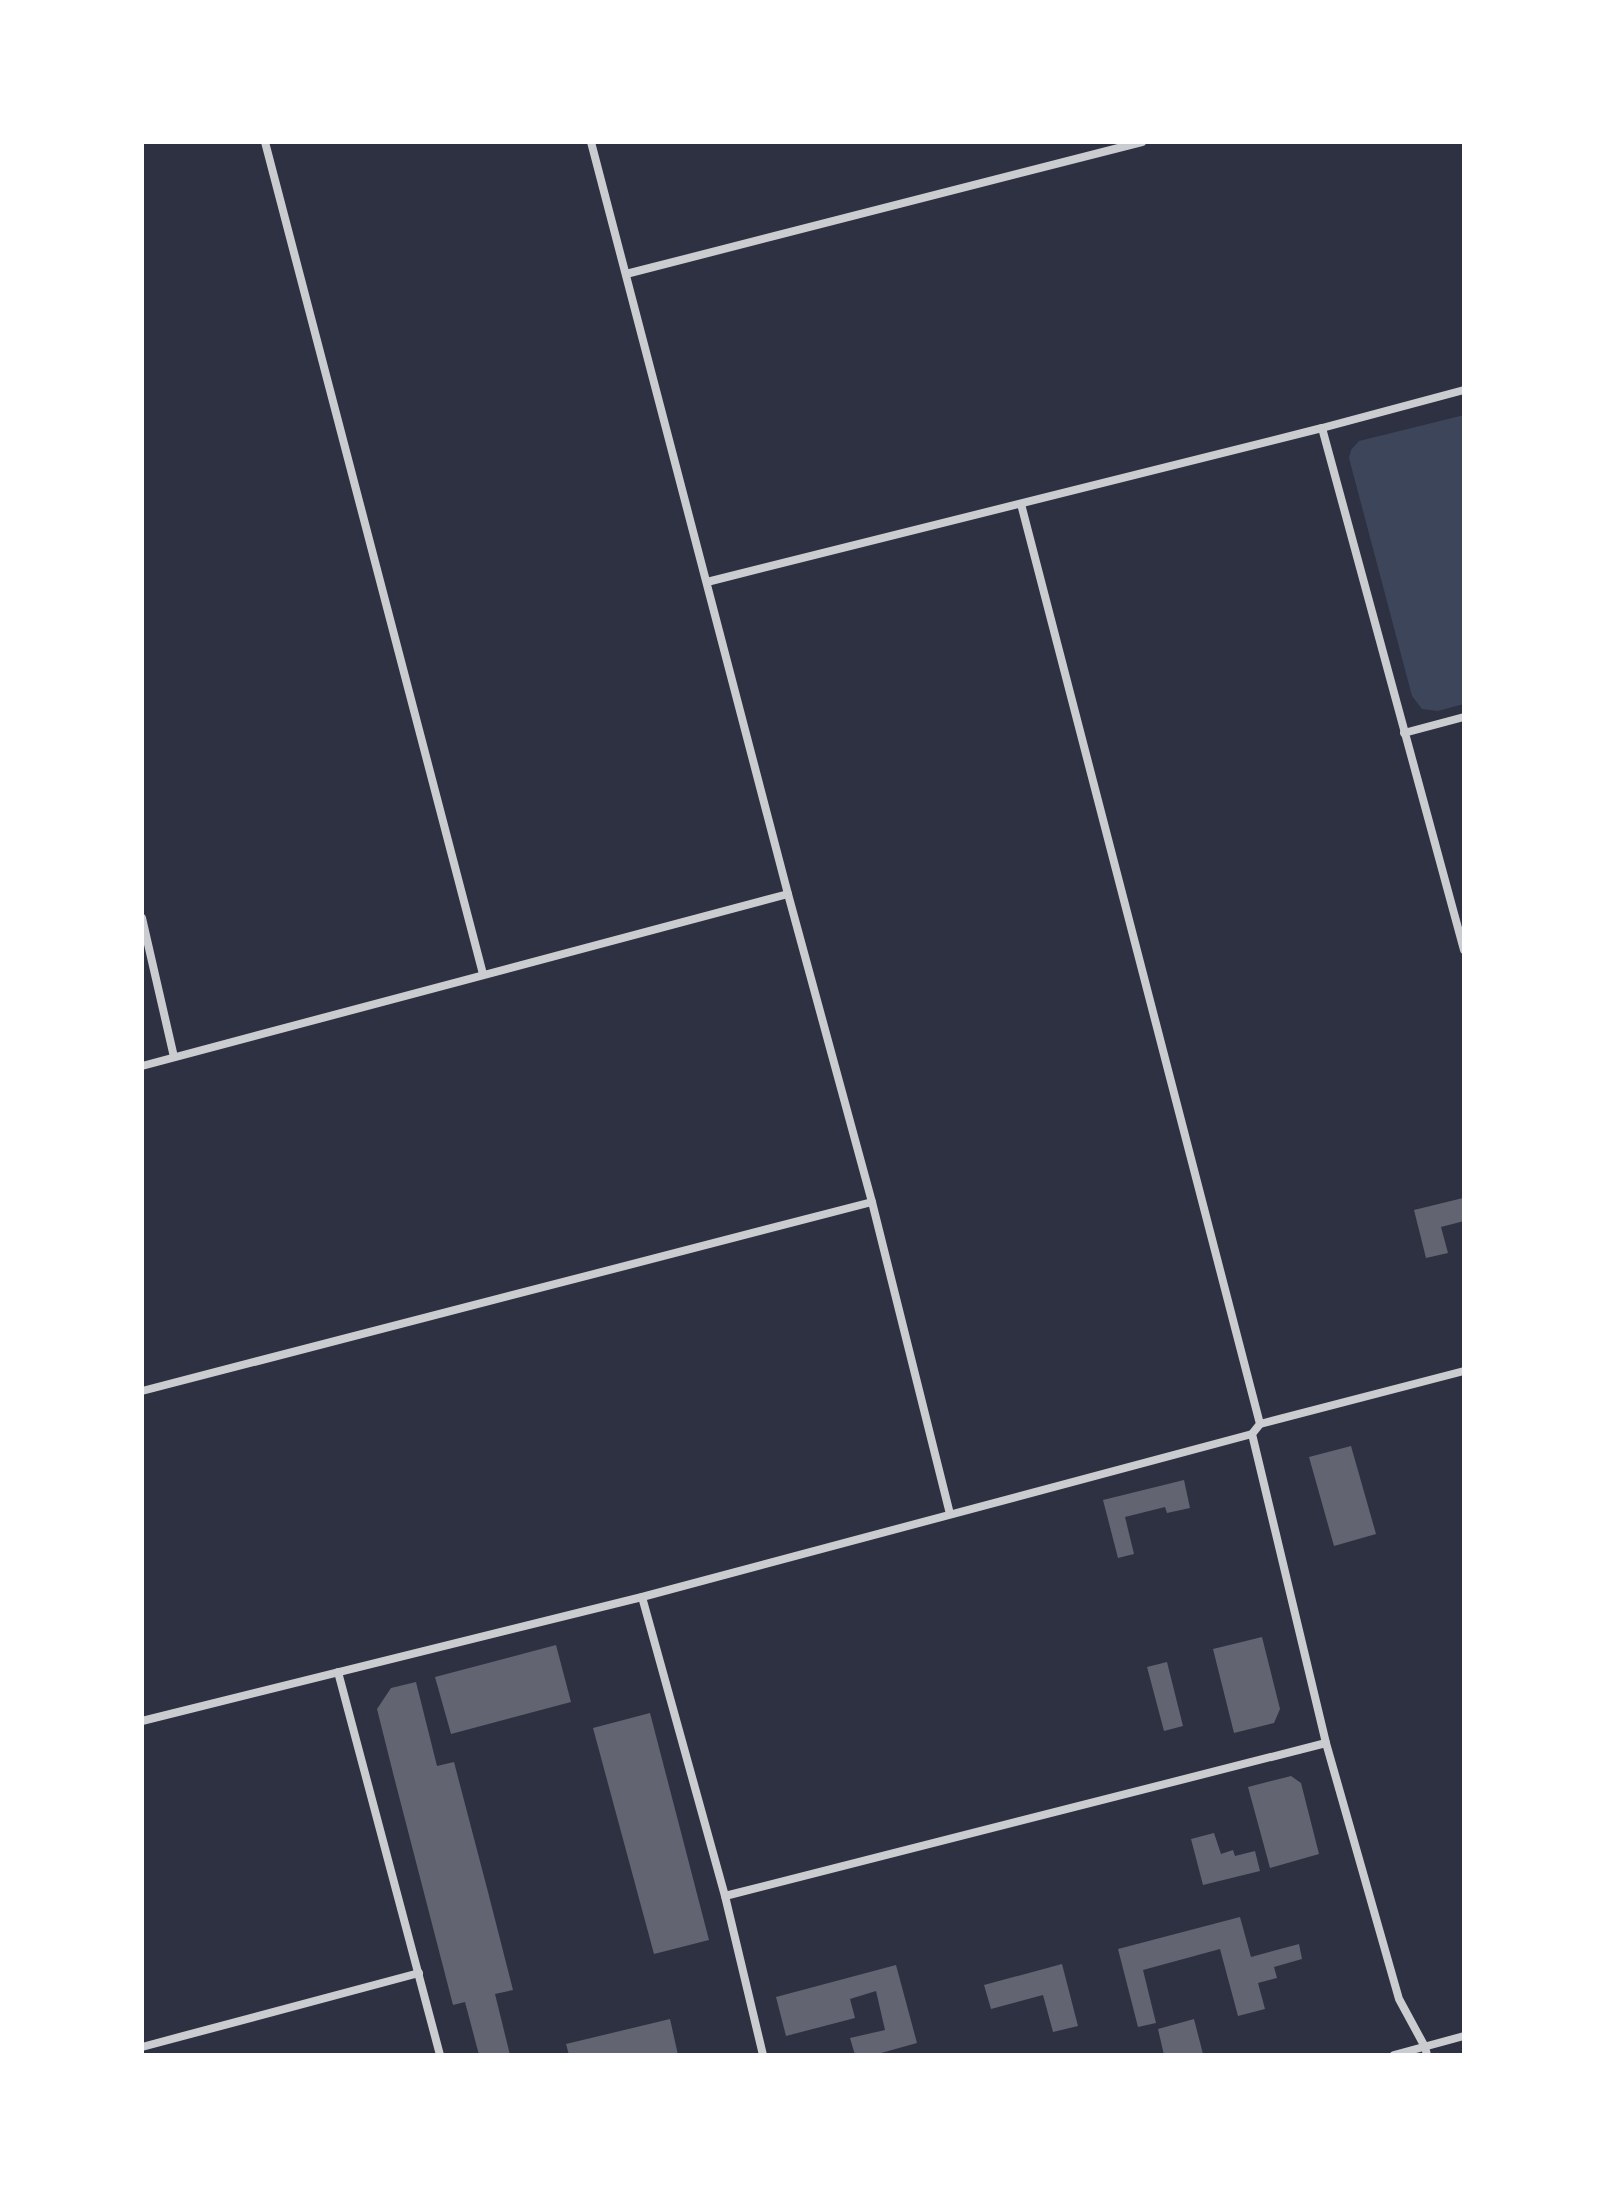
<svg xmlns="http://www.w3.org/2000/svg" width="1606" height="2197" font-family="'Work Sans',sans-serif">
  <rect width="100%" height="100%" fill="#2d3142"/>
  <polygon fill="#3c4559" points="1464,415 1464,704 1438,711 1422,709 1412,696 1349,458 1351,450 1359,441"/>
  <g fill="#626471">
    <polygon points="1463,1198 1464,1221 1441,1227 1448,1253 1426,1258 1414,1210"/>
    <polygon points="1351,1446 1376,1534 1334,1546 1309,1457"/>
    <polygon points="1184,1480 1190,1508 1167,1513 1165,1507 1125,1517 1134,1554 1118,1558 1103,1500"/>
    <polygon points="1262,1637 1280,1709 1274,1723 1234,1733 1213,1649"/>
    <polygon points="556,1645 571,1702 451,1734 435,1677"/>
    <polygon points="1167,1662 1183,1726 1164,1731 1147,1667"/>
    <polygon points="416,1682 437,1766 454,1762 488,1892 513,1990 495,1994 510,2055 479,2055 465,2002 453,2005 394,1777 377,1709 391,1688"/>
    <polygon points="650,1713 709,1940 654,1954 593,1728"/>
    <polygon points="1291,1776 1301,1783 1319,1854 1270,1868 1248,1787"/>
    <polygon points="1214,1833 1221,1854 1233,1850 1235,1856 1255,1851 1260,1871 1203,1885 1191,1839"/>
    <polygon points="1240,1917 1251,1957 1299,1944 1302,1959 1274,1967 1277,1978 1258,1983 1265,2009 1238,2016 1220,1949 1143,1970 1156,2023 1138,2027 1118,1949"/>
    <polygon points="1062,1964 1078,2026 1053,2032 1043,1995 991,2009 984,1985"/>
    <polygon points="896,1965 917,2043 874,2055 855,2055 850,2038 885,2030 876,1991 850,1999 855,2018 786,2036 776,1997"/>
    <polygon points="670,2019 678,2055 569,2055 566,2044"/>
    <polygon points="1194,2019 1203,2054 1164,2055 1158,2029"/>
  </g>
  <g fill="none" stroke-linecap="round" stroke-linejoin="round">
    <g stroke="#caccd0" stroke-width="8">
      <polyline points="265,142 483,974"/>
      <polyline points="591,142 788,894 872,1202 950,1514"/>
      <polyline points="626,274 1142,142"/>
      <polyline points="1464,390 1322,428 1464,950"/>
      <polyline points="1021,504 1260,1424 1252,1434 1326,1743 1399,1999 1425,2047 1427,2055"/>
      <polyline points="707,582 1322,428"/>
      <polyline points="1404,733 1464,717"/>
      <polyline points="142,918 174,1057"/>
      <polyline points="142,1066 788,894"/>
      <polyline points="142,1391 872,1202"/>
      <polyline points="1260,1424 1464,1371"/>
      <polyline points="642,1597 725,1896 763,2055"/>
      <polyline points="338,1672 440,2055"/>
      <polyline points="142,1721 642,1597 1252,1434"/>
      <polyline points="725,1896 1326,1743"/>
      <polyline points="142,2047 419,1973"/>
      <polyline points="1394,2055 1464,2036"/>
    </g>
  </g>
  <rect width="1606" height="2197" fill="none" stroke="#ffffff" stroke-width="288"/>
</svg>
